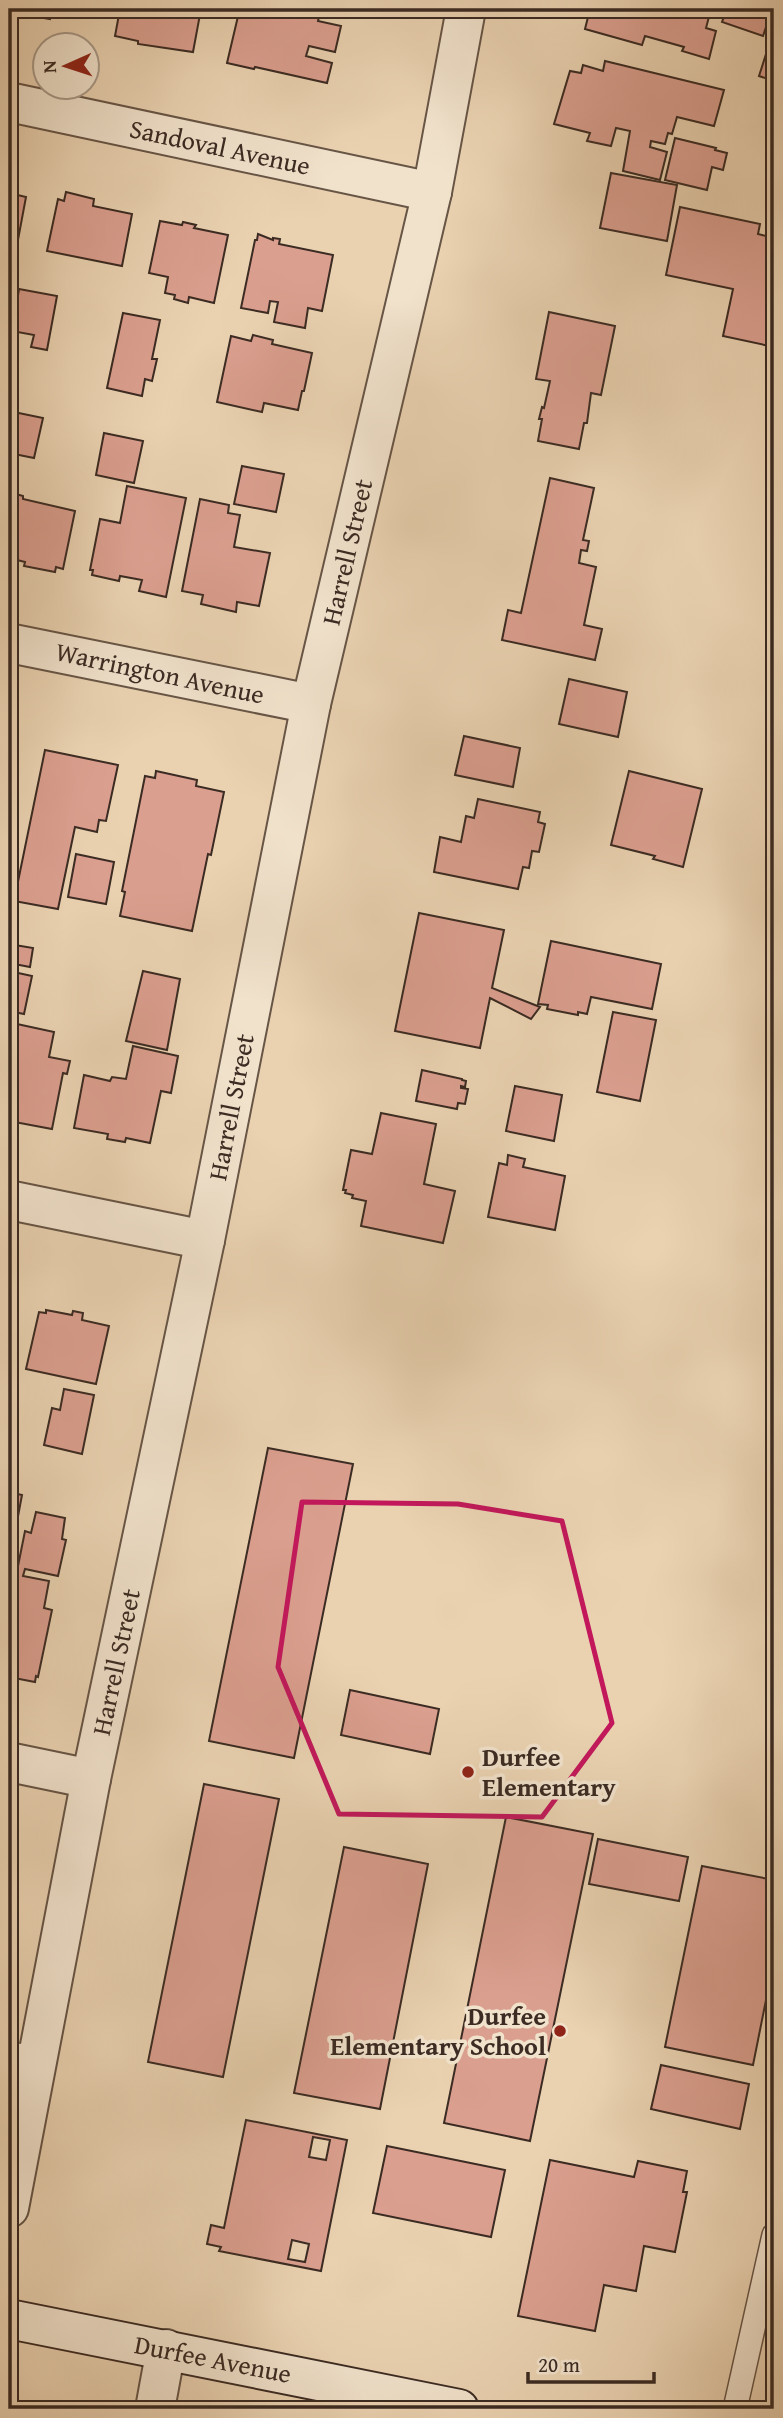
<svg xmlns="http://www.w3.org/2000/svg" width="783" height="2418" font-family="'Gentium Book Plus',serif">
  <rect width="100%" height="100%" fill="#ead2b1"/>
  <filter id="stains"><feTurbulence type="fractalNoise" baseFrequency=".00286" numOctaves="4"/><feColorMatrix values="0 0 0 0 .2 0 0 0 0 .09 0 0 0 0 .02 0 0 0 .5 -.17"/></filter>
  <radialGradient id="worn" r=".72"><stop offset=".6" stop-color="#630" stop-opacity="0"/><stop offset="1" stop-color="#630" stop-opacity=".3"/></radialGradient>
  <g fill="#db9f8f" stroke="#3b2b23" stroke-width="2" fill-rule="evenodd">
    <polygon points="9,9 52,9 50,19 9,12"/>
    <polygon points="120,9 201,9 193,52 138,44 138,41 115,36"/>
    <polygon points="280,9 301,9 320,13 318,21 341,26 335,52 309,46 306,56 332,63 327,83 255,67 254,69 227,63 239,12 256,15 257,11 278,15"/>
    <polygon points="590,9 697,9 710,13 706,28 716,31 709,59 682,51 684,47 645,36 642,45 585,29"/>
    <polygon points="727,9 772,9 763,36 722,22"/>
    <polygon points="767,51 774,53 774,81 759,76"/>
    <polygon points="605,61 724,90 714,126 677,117 672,134 668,133 665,144 651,141 650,147 667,152 660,180 623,171 630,131 616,128 611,146 587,141 590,133 554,124 570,71 581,73 583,65 603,71"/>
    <polygon points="675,138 716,148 715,150 727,153 723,170 712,167 707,190 665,180"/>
    <polygon points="611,173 677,185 667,241 600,228"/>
    <polygon points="66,192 94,199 93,206 132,214 122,266 47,251 58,199 64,201"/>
    <polygon points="9,193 26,197 9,288"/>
    <polygon points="680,207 760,224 758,234 774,238 774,347 723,336 733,289 666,275"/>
    <polygon points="160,221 182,225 183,222 196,225 194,228 228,235 214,303 189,297 188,303 174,299 175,295 165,293 168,277 149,273"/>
    <polygon points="258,234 273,240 273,238 280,239 279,244 333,255 322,311 308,308 305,328 274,322 278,302 270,301 268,313 241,308 255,240 257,240"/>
    <polygon points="19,289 57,296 47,350 31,347 34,335 12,331"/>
    <polygon points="549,312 615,326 601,395 591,393 587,423 584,423 579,449 538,441 542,419 539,419 542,407 544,408 550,381 536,379"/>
    <polygon points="123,313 160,320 152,359 157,359 152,381 145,379 142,396 107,388"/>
    <polygon points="253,335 273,340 272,344 312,353 304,391 302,391 298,410 264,403 262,412 217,402 231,336 251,341"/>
    <polygon points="9,411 43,418 34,458 9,453"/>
    <polygon points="104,433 143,441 134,483 96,475"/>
    <polygon points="242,466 284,474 276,512 234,504"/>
    <polygon points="550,478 594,488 583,540 589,541 587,551 581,550 579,563 596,567 584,625 602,629 595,660 502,640 508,610 521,613"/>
    <polygon points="127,486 186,498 166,597 139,591 142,580 120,576 119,581 92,575 93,570 90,570 100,519 120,523"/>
    <polygon points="9,492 23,496 23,499 75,511 63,569 56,567 55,572 24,566 25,562 9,558"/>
    <polygon points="200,499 229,505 228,513 240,515 234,547 270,553 259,606 237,602 236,612 201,604 203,595 182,591"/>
    <polygon points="569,679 627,692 618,737 559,724"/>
    <polygon points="464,736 520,748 513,787 455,775"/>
    <polygon points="45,750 118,765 106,821 99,820 97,832 75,827 58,909 14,901"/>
    <polygon points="9,752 15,754 9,786"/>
    <polygon points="156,771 197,780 196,786 224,792 211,855 208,854 192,931 120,916 125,892 122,891 145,776 155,778"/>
    <polygon points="629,771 702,789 683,867 653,859 655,856 611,845"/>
    <polygon points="478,799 540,812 538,822 545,824 539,852 532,851 529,868 523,867 518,889 434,872 440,837 461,842 466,816 474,818"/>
    <polygon points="76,854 114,862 106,904 68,897"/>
    <polygon points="419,913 504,930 492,988 540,1007 531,1019 490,998 480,1048 395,1031"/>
    <polygon points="551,941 661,964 652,1009 591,997 587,1014 578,1012 578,1015 547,1009 548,1005 538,1004"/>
    <polygon points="9,944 33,948 30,967 9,963"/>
    <polygon points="9,971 32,976 24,1014 9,1011"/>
    <polygon points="143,971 180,979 167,1050 126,1041"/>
    <polygon points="613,1012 656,1020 640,1101 597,1092"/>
    <polygon points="17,1024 54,1032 49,1057 70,1061 67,1074 63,1073 52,1129 9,1121 9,1036"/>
    <polygon points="133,1046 178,1056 171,1093 161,1091 150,1143 126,1138 125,1142 107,1139 108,1134 74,1128 84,1075 110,1081 112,1077 126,1079"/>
    <polygon points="422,1070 462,1079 462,1080 466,1081 465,1087 461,1086 461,1088 468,1089 465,1104 458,1103 457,1109 416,1101"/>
    <polygon points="515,1086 562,1095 554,1141 506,1131"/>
    <polygon points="381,1113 436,1124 424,1184 455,1191 443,1243 361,1226 366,1201 352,1198 353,1195 345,1193 346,1190 343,1190 351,1150 372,1154"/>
    <polygon points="508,1155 525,1159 523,1167 565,1176 555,1230 488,1217 499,1163 507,1165"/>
    <polygon points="46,1310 72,1315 73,1311 83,1313 82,1320 109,1326 96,1384 26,1369 39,1312 46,1313"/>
    <polygon points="64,1389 94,1395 82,1454 44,1445 52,1408 60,1410"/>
    <polygon points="268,1448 353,1464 294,1758 209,1741"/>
    <polygon points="9,1492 22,1495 16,1527 9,1525"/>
    <polygon points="36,1512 65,1518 62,1539 66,1540 58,1576 25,1569 23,1576 49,1581 44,1608 52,1610 38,1677 36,1676 35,1682 14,1678 15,1672 9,1671 9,1564 18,1566 25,1531 31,1533"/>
    <polygon points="350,1690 439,1709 430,1754 341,1735"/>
    <polygon points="204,1784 279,1799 223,2077 148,2062"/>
    <polygon points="506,1817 593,1834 530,2141 444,2123"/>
    <polygon points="598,1839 688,1857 679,1901 589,1884"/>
    <polygon points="344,1847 428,1864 380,2109 294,2093"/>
    <polygon points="702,1866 774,1880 774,1960 753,2065 665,2047"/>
    <polygon points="661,2065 749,2084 740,2129 651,2109"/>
    <path d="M246,2120L347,2140L321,2271L219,2251L221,2247L207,2244L211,2225L224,2228ZM313,2137L330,2140L326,2160L309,2157ZM292,2240L309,2244L305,2262L288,2259Z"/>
    <polygon points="387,2146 505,2170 491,2237 373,2213"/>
    <polygon points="550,2160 634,2177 638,2161 687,2171 683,2192 687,2192 675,2252 644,2246 636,2291 604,2285 595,2331 518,2316"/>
  </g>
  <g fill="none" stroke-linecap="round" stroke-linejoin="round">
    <g stroke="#675546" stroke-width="26">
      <g id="lane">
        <polyline points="9,2053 37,2060"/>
        <polyline points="735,2409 774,2235"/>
      </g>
    </g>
    <g stroke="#675546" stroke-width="42">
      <g id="street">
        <polyline points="9,102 432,192"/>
        <polyline points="9,643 311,704"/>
        <polyline points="9,1200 205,1240"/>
        <polyline points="9,1762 91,1779"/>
        <polyline points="9,2208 91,1779 205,1240 311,704 432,192 466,9"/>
        <polyline points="155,2409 166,2349"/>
      </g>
    </g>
    <g stroke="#3b2b23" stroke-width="42">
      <polyline id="secondary" points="9,2319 459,2409"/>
    </g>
    <use href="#lane" stroke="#f1e2cc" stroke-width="23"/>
    <use href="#street" stroke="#f1e2cc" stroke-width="38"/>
    <use href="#secondary" stroke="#f1e2cc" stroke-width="38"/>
  </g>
  <path fill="none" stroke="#c2185b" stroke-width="5" stroke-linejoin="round" d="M302,1502L458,1504L562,1521L612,1723L542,1817L339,1814L278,1667Z"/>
  <g fill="#8f2418" stroke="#f1e2cc" stroke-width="2.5">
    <circle cx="468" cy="1772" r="7"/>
    <circle cx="560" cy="2031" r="7"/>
  </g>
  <g text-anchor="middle" stroke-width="7" stroke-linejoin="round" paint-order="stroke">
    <g font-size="26" fill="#3b2b23" stroke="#f1e2cc">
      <text transform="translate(220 147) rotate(12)" y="9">Sandoval Avenue</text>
      <text transform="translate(347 552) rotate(-77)" y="9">Harrell Street</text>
      <text transform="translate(160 673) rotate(12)" y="9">Warrington Avenue</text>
      <text transform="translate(231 1107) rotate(-79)" y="9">Harrell Street</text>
      <text transform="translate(116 1662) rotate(-78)" y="9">Harrell Street</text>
      <text transform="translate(213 2359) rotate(11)" y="9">Durfee Avenue</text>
    </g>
    <g font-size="26" font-weight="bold" fill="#3b2b23" stroke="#f1e2cc" text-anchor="start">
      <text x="482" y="1766">Durfee<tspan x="482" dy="30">Elementary</tspan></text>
      <text x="546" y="2025" text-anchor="end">Durfee<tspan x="546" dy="30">Elementary School</tspan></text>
    </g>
  </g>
  <rect width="783" height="2418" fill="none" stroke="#ead2b1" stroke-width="35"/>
  <rect x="10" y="10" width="762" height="2397" fill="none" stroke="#3b2b23" stroke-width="3.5"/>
  <rect x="18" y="18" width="748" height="2383" fill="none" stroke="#3b2b23" stroke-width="2"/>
  <g transform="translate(66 66) rotate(267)"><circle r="33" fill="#f1e2cc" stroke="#a89988" stroke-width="2"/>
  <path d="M0-5L12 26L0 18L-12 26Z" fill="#8f2418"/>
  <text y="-10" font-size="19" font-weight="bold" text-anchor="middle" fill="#3b2b23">N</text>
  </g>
  <path d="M528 2372v10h126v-10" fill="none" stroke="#3b2b23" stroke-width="3.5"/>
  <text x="538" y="2372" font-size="21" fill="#3b2b23" stroke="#f1e2cc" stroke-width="5" paint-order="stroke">20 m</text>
  <rect width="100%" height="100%" filter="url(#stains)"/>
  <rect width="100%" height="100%" fill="url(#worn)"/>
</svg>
